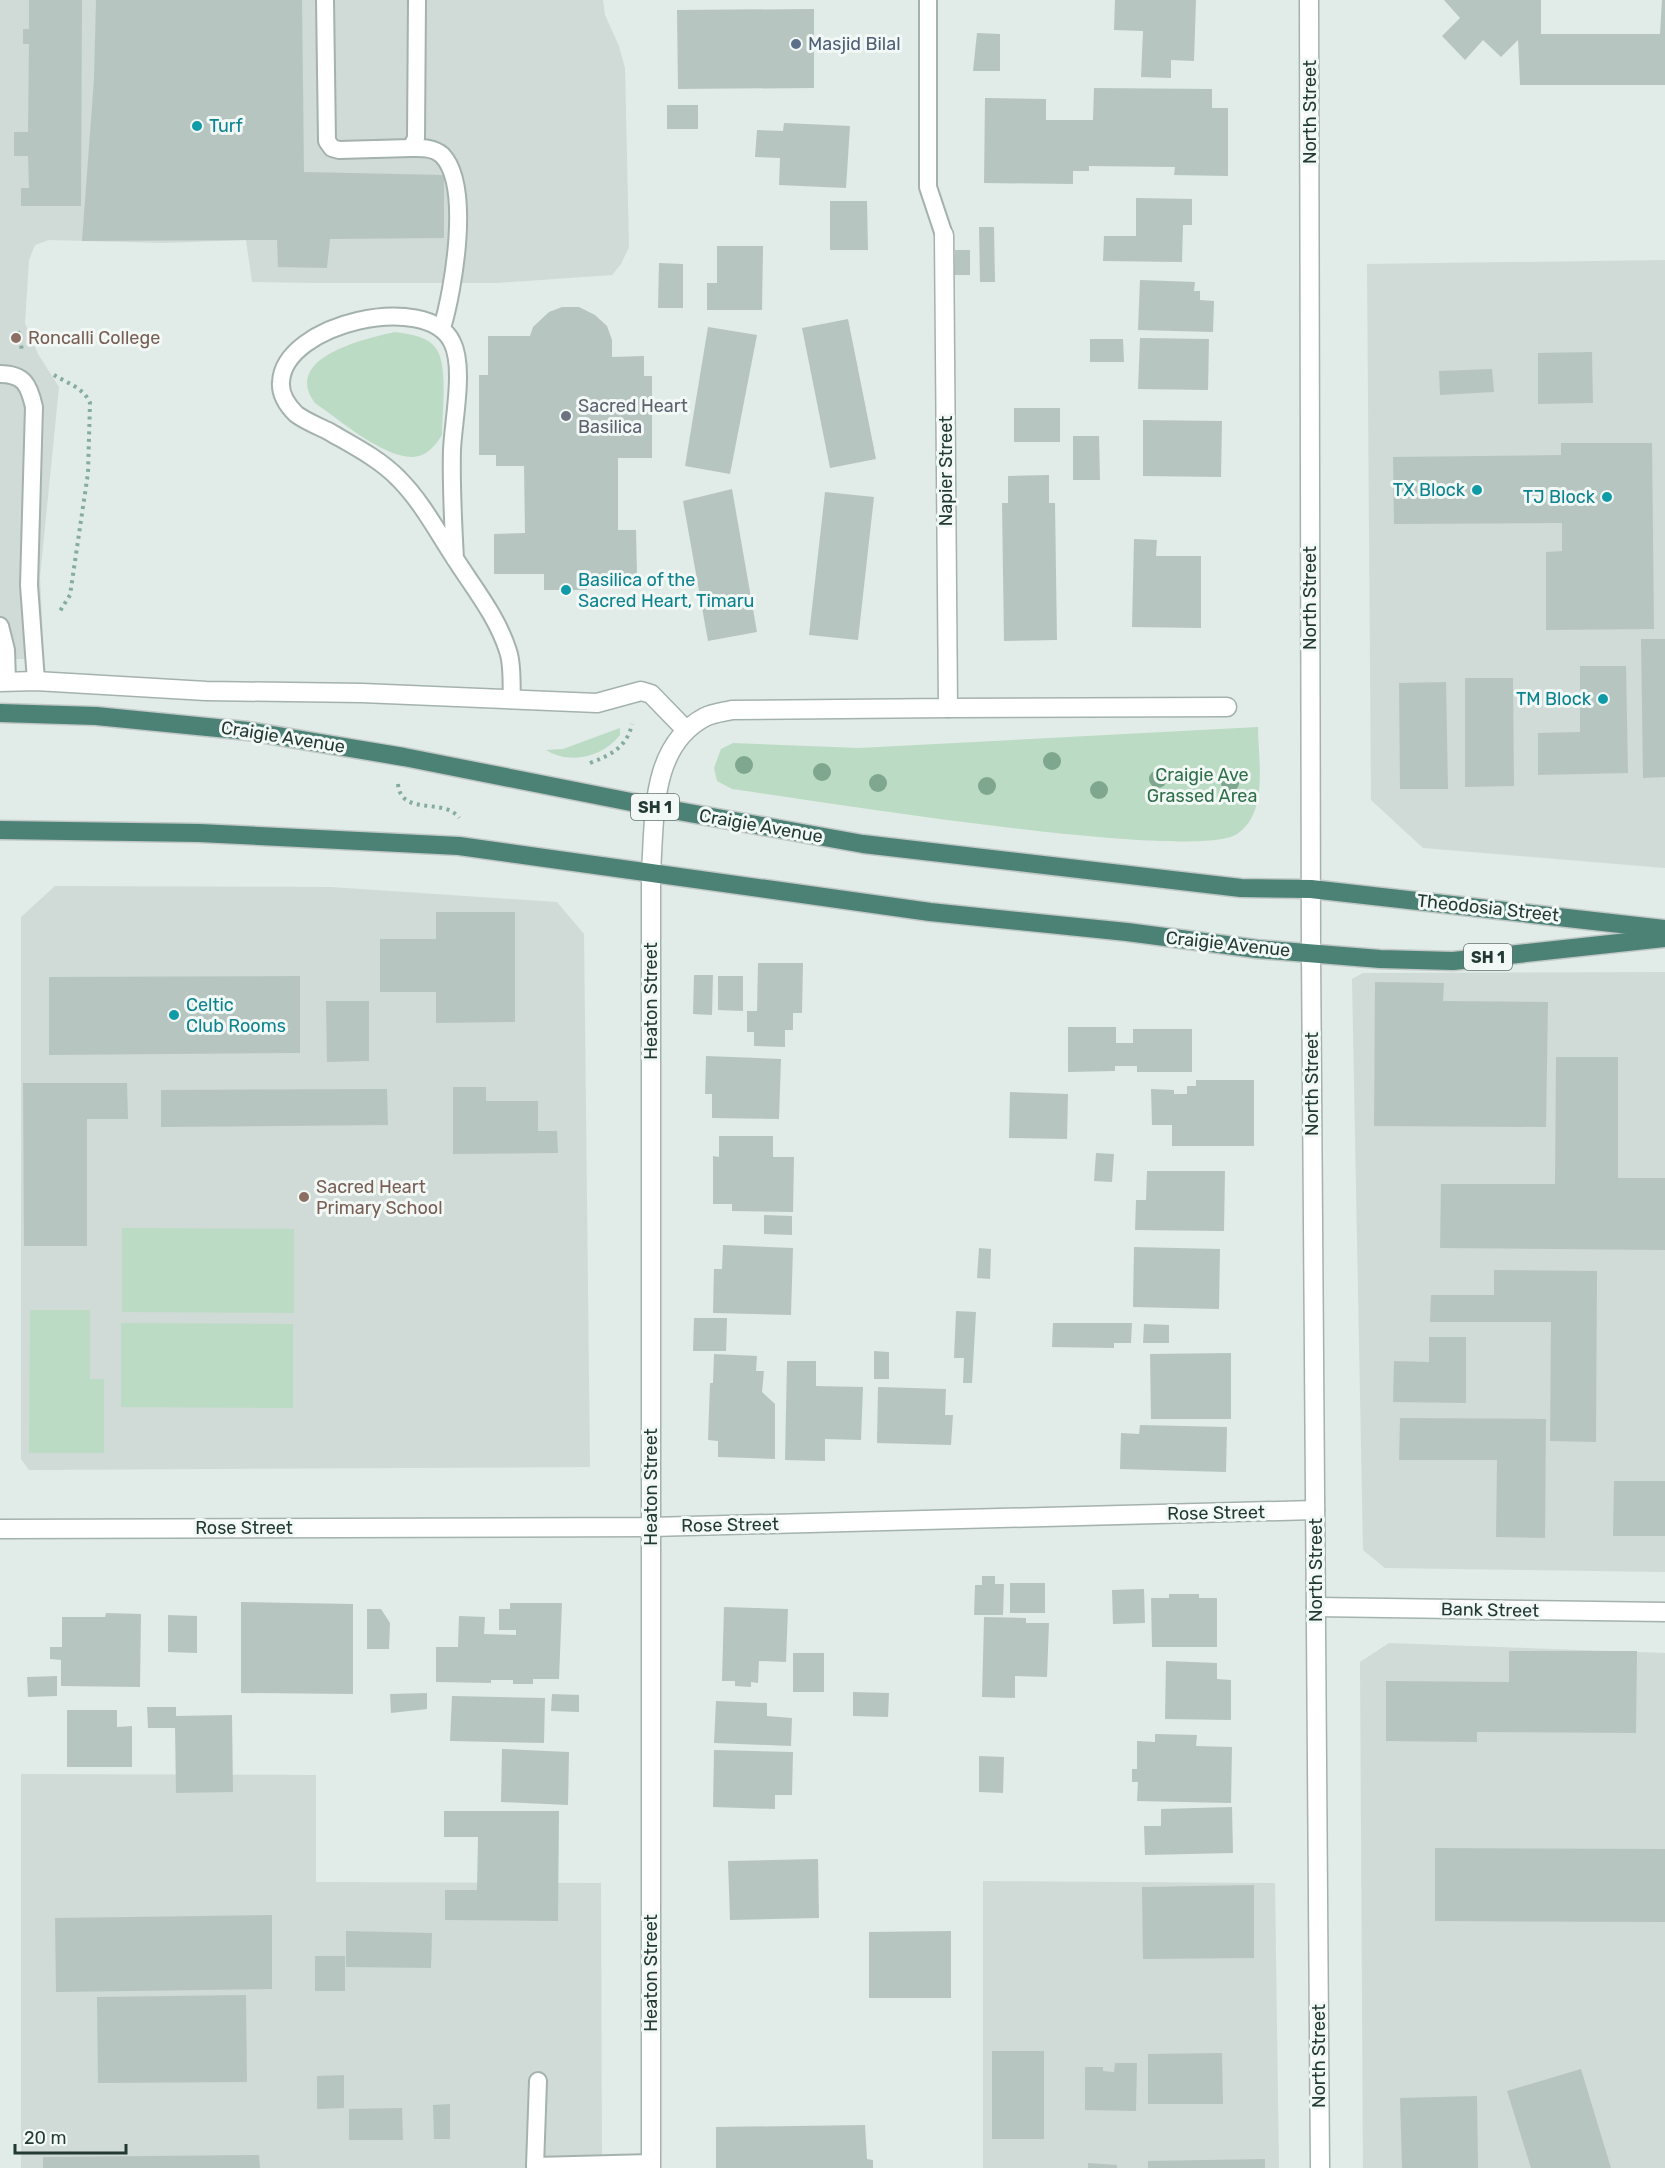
<svg xmlns="http://www.w3.org/2000/svg" width="1665" height="2168" font-family="Rubik,sans-serif">
  <rect width="100%" height="100%" fill="#e1ebe7"/>
  <g fill="#d0dad6">
    <polygon points="0,0 603,0 605,15 619,46 625,68 629,247 621,264 612,275 497,283 313,283 252,282 246,240 163,243 49,240 35,245 29,260 25,323 38,354 59,387 40,577 44,659 0,659"/>
    <polygon points="1665,260 1665,868 1423,848 1371,800 1367,264"/>
    <polygon points="55,886 331,887 557,902 584,934 590,1467 29,1470 21,1459 21,917"/>
    <polygon points="1665,972 1665,1572 1385,1568 1363,1550 1352,979 1363,973"/>
    <polygon points="1389,1643 1665,1653 1665,2168 1363,2168 1360,1662"/>
    <polygon points="21,1774 316,1775 316,1882 601,1883 602,2168 21,2168"/>
    <polygon points="983,1881 1275,1883 1279,2168 983,2168"/>
  </g>
  <g fill="#bbdbc4">
    <path d="M395,332C409,334 429,336 437,350C448,367 442,415 442,435C435,446 427,456 413,457C384,458 338,419 315,403C282,358 363,339 395,332Z"/>
    <path d="M1258,727C1258,760 1269,813 1237,834C1192,863 806,799 732,789L717,781L714,768L721,749L733,743L859,748Z"/>
    <path d="M620,728V735C603,757 570,765 546,750L563,749Z"/>
    <polygon points="122,1228 294,1229 294,1313 122,1312"/>
    <polygon points="30,1310 90,1310 90,1379 104,1379 104,1453 29,1453"/>
    <polygon points="121,1323 293,1324 293,1408 121,1407"/>
  </g>
  <g fill="#b7c5c0">
    <polygon points="29,0 82,0 81,206 21,206 21,188 29,188 28,156 14,156 14,132 28,132 29,44 23,44 23,29 29,29"/>
    <polygon points="96,0 302,0 304,172 444,175 444,238 330,239 327,268 278,267 277,240 82,241 94,79"/>
    <polygon points="1115,0 1196,0 1194,61 1171,60 1171,78 1141,77 1143,31 1114,30"/>
    <polygon points="1444,0 1541,0 1541,34 1660,34 1662,0 1665,0 1665,85 1520,85 1518,40 1501,57 1483,40 1465,60 1442,36 1460,18"/>
    <polygon points="814,9 814,88 678,89 677,10"/>
    <polygon points="977,33 1000,34 1000,71 973,71"/>
    <polygon points="1094,88 1212,89 1212,108 1228,108 1228,176 1174,175 1175,167 1089,166 1089,171 1073,171 1073,184 984,183 985,98 1046,99 1046,120 1093,120"/>
    <rect x="667" y="105" width="31" height="24"/>
    <polygon points="784,123 850,126 846,188 779,185 780,158 755,157 757,130 783,131"/>
    <polygon points="1136,198 1192,199 1192,225 1183,225 1182,262 1103,261 1104,236 1136,236"/>
    <polygon points="830,201 867,201 868,250 830,250"/>
    <polygon points="979,227 994,227 995,282 980,282"/>
    <polygon points="717,246 763,246 762,310 707,310 707,283 717,283"/>
    <polygon points="955,250 970,250 970,275 954,275"/>
    <polygon points="659,263 683,264 683,308 658,308"/>
    <polygon points="1140,280 1195,282 1194,291 1200,291 1200,300 1214,301 1213,332 1138,330"/>
    <polygon points="562,307 579,307 595,315 607,326 612,340 612,357 644,356 644,376 652,376 652,458 618,458 618,530 636,530 637,575 587,575 587,590 544,590 544,574 494,574 494,534 525,533 524,466 496,466 496,455 479,455 479,375 488,375 488,336 530,336 533,327 549,312"/>
    <polygon points="848,319 876,459 830,468 802,328"/>
    <polygon points="708,327 757,335 730,474 685,466"/>
    <polygon points="1140,338 1209,339 1208,390 1138,389"/>
    <polygon points="1090,339 1123,339 1124,362 1090,362"/>
    <polygon points="1592,352 1593,403 1538,404 1538,353"/>
    <polygon points="1492,369 1494,392 1440,395 1439,371"/>
    <rect x="1014" y="408" width="46" height="34"/>
    <polygon points="1143,420 1222,421 1221,477 1143,476"/>
    <polygon points="1073,436 1099,436 1100,480 1073,480"/>
    <polygon points="1561,443 1652,443 1654,629 1546,630 1546,552 1562,551 1562,523 1394,524 1393,457 1561,455"/>
    <polygon points="1049,475 1049,503 1055,503 1057,640 1004,641 1002,503 1008,503 1008,476"/>
    <polygon points="732,489 757,632 708,641 683,501"/>
    <polygon points="825,492 874,497 858,640 809,635"/>
    <polygon points="1134,539 1157,540 1156,556 1201,556 1201,628 1132,627"/>
    <polygon points="1641,639 1665,639 1665,777 1643,778"/>
    <polygon points="1580,666 1626,666 1628,773 1538,775 1538,733 1580,732"/>
    <polygon points="1465,678 1513,678 1514,786 1465,787"/>
    <polygon points="1446,682 1448,789 1400,789 1399,683"/>
    <polygon points="436,912 515,912 515,1022 436,1023 436,992 380,992 380,939 436,939"/>
    <polygon points="758,963 803,963 802,1013 793,1013 793,1030 785,1030 785,1047 754,1046 754,1032 747,1032 747,1011 757,1011"/>
    <polygon points="694,975 713,975 712,1015 693,1014"/>
    <polygon points="300,976 300,1053 49,1055 49,977"/>
    <polygon points="718,976 743,976 743,1011 718,1010"/>
    <polygon points="1375,982 1444,983 1443,1001 1548,1002 1546,1127 1374,1126"/>
    <polygon points="326,1001 369,1001 369,1061 327,1062"/>
    <polygon points="1068,1027 1116,1027 1116,1043 1133,1043 1133,1029 1192,1029 1192,1072 1137,1072 1137,1066 1115,1066 1115,1071 1068,1072"/>
    <polygon points="706,1056 781,1059 779,1119 712,1118 712,1094 705,1094"/>
    <polygon points="1556,1057 1618,1057 1618,1178 1665,1178 1665,1250 1440,1248 1441,1184 1555,1184"/>
    <polygon points="1196,1080 1254,1080 1254,1146 1172,1146 1172,1125 1152,1125 1151,1089 1174,1090 1174,1094 1187,1094 1187,1086 1196,1086"/>
    <polygon points="23,1083 127,1083 128,1119 87,1119 87,1246 24,1246"/>
    <polygon points="453,1087 486,1087 486,1101 538,1101 538,1131 557,1131 558,1153 453,1154"/>
    <polygon points="387,1089 388,1125 161,1127 161,1090"/>
    <polygon points="1010,1092 1068,1094 1067,1139 1009,1138"/>
    <polygon points="719,1136 773,1136 773,1157 794,1157 793,1212 732,1211 732,1204 713,1204 713,1156 719,1157"/>
    <polygon points="1096,1153 1114,1154 1112,1182 1094,1181"/>
    <polygon points="1147,1171 1225,1171 1224,1231 1135,1230 1136,1200 1146,1200"/>
    <polygon points="764,1215 792,1216 792,1235 764,1234"/>
    <polygon points="723,1245 793,1248 791,1315 713,1313 714,1269 722,1269"/>
    <polygon points="1134,1247 1220,1249 1219,1309 1133,1307"/>
    <polygon points="979,1248 991,1249 990,1279 977,1278"/>
    <polygon points="1494,1270 1597,1271 1596,1442 1550,1441 1551,1322 1430,1322 1431,1295 1494,1295"/>
    <polygon points="956,1311 976,1312 972,1383 963,1383 964,1358 954,1358"/>
    <polygon points="694,1318 727,1318 726,1351 693,1351"/>
    <polygon points="1053,1323 1132,1323 1131,1343 1114,1343 1114,1348 1052,1347"/>
    <polygon points="1144,1324 1169,1325 1169,1343 1143,1343"/>
    <polygon points="1429,1337 1466,1337 1466,1403 1393,1402 1394,1361 1429,1362"/>
    <polygon points="874,1351 889,1352 889,1379 874,1379"/>
    <polygon points="1231,1353 1231,1419 1151,1419 1150,1354"/>
    <polygon points="714,1354 757,1356 756,1371 764,1371 762,1392 775,1404 775,1459 718,1457 718,1441 708,1440 710,1383 713,1383"/>
    <polygon points="787,1361 816,1361 816,1386 863,1387 861,1440 825,1439 825,1461 785,1460"/>
    <polygon points="878,1387 946,1389 945,1415 953,1415 951,1445 877,1443"/>
    <polygon points="1400,1418 1546,1419 1545,1538 1496,1537 1497,1460 1399,1460"/>
    <polygon points="1140,1425 1227,1427 1226,1472 1120,1469 1121,1433 1139,1434"/>
    <polygon points="1614,1481 1665,1481 1665,1536 1613,1536"/>
    <polygon points="982,1576 995,1576 995,1584 1004,1584 1003,1615 974,1615 975,1585 982,1585"/>
    <rect x="1010" y="1583" width="35" height="30"/>
    <polygon points="1144,1589 1145,1623 1113,1624 1112,1590"/>
    <polygon points="1169,1594 1199,1594 1199,1598 1217,1598 1217,1647 1152,1647 1151,1598 1169,1598"/>
    <polygon points="241,1602 353,1604 353,1694 241,1693"/>
    <polygon points="510,1603 562,1603 559,1679 533,1679 533,1684 513,1684 513,1680 491,1680 491,1683 436,1682 436,1647 458,1647 459,1616 485,1617 484,1634 516,1635 516,1630 499,1630 499,1609 510,1609"/>
    <polygon points="724,1607 788,1609 786,1662 759,1661 758,1683 751,1682 751,1687 735,1686 735,1681 722,1681"/>
    <polygon points="367,1609 381,1609 390,1623 389,1649 367,1649"/>
    <polygon points="106,1613 141,1614 140,1687 61,1686 61,1660 50,1659 50,1647 62,1647 62,1617 105,1617"/>
    <polygon points="168,1615 197,1616 197,1653 168,1652"/>
    <polygon points="984,1617 1026,1618 1026,1623 1049,1623 1047,1677 1015,1676 1015,1698 982,1697"/>
    <polygon points="1509,1651 1637,1651 1636,1733 1477,1732 1477,1742 1386,1741 1386,1681 1509,1682"/>
    <rect x="793" y="1653" width="31" height="39"/>
    <polygon points="1166,1661 1217,1663 1217,1679 1231,1680 1231,1720 1165,1719"/>
    <polygon points="57,1676 57,1696 28,1697 27,1677"/>
    <polygon points="853,1692 889,1693 888,1717 853,1716"/>
    <polygon points="427,1693 427,1709 391,1713 390,1694"/>
    <polygon points="552,1694 579,1695 579,1712 551,1711"/>
    <polygon points="452,1696 545,1698 544,1743 450,1741"/>
    <polygon points="716,1701 767,1703 767,1716 792,1718 791,1746 714,1743"/>
    <polygon points="147,1707 176,1707 176,1716 232,1715 233,1792 176,1793 175,1728 148,1728"/>
    <polygon points="67,1710 117,1710 117,1727 132,1726 132,1767 67,1767"/>
    <polygon points="1155,1734 1197,1735 1196,1746 1232,1747 1231,1803 1137,1801 1138,1782 1132,1782 1132,1769 1137,1769 1137,1741 1155,1742"/>
    <polygon points="502,1749 569,1752 568,1805 501,1802"/>
    <polygon points="714,1750 793,1752 792,1795 775,1795 775,1809 713,1807"/>
    <polygon points="979,1756 1004,1757 1003,1793 979,1792"/>
    <polygon points="1232,1807 1233,1853 1145,1855 1144,1826 1161,1826 1161,1809"/>
    <polygon points="444,1811 559,1811 558,1921 445,1920 445,1890 477,1890 478,1837 444,1837"/>
    <polygon points="1435,1848 1665,1849 1665,1922 1435,1921"/>
    <polygon points="818,1859 819,1918 730,1920 728,1861"/>
    <polygon points="1254,1885 1254,1958 1143,1959 1142,1887"/>
    <polygon points="272,1915 272,1989 56,1992 55,1918"/>
    <polygon points="346,1931 432,1933 431,1968 346,1967"/>
    <polygon points="951,1931 951,1998 869,1998 869,1932"/>
    <rect x="315" y="1956" width="30" height="35"/>
    <polygon points="246,1995 247,2082 98,2083 97,1997"/>
    <rect x="992" y="2051" width="52" height="88"/>
    <polygon points="1222,2053 1223,2104 1148,2104 1148,2054"/>
    <polygon points="1115,2063 1137,2063 1136,2111 1085,2110 1085,2067 1103,2067 1103,2071 1114,2072"/>
    <polygon points="1581,2069 1611,2168 1531,2168 1507,2091"/>
    <polygon points="344,2075 344,2108 317,2109 317,2076"/>
    <polygon points="1477,2096 1478,2168 1402,2168 1400,2098"/>
    <polygon points="450,2104 450,2139 434,2139 433,2105"/>
    <polygon points="402,2108 403,2140 349,2140 349,2109"/>
    <polygon points="865,2125 867,2159 873,2160 873,2168 716,2168 716,2127"/>
    <polygon points="259,2155 260,2168 43,2168 43,2157"/>
    <polygon points="1265,2159 1265,2168 1148,2168 1148,2161"/>
    <polygon points="1088,2163 1117,2165 1117,2168 1088,2168"/>
  </g>
  <g fill="none" stroke-linecap="round" stroke-linejoin="round">
    <g stroke="#a4b2ae" stroke-width="20">
      <g id="service">
        <polyline points="325,0 327,141 332,148 339,150 411,148 416,138 417,0"/>
        <polyline points="928,0 928,187 944,235"/>
        <path d="M411,148C421,148 433,147 442,155C472,186 453,291 442,328"/>
        <path d="M0,374C24,374 29,385 34,407L29,585L36,681"/>
        <path d="M455,559C453,523 451,487 452,450C453,422 465,367 452,342C427,291 284,323 281,382C280,394 288,406 296,414C305,421 318,426 328,431C352,445 380,459 399,479C421,501 437,531 454,557C473,587 497,616 508,651C513,665 511,685 512,700"/>
        <polyline points="0,626 6,650 7,682"/>
        <polyline points="538,2081 535,2166 651,2163"/>
      </g>
    </g>
    <g stroke="#a4b2ae" stroke-width="21">
      <g id="minor">
        <polyline points="0,682 36,681 206,691 362,693 597,703 641,691 651,694 686,730"/>
        <polyline points="948,708 1227,707"/>
        <path d="M0,1529L651,1527V871C655,817 650,746 705,717C713,713 724,712 732,710L948,708L944,235"/>
        <polyline points="1316,1607 1665,1612"/>
      </g>
    </g>
    <g stroke="#a4b2ae" stroke-width="21">
      <g id="tertiary">
        <polyline points="1309,0 1311,952 1320,2168"/>
        <polyline points="651,2168 651,1527 1315,1510"/>
      </g>
    </g>
    <g stroke="#c1c8c6" stroke-width="21">
      <g id="trunk">
        <polyline points="0,713 96,716 248,731 404,757 656,807 863,844 1241,888 1311,889 1665,929"/>
        <polyline points="0,830 199,833 459,846 930,912 1127,932 1257,949 1380,959 1453,961 1665,938"/>
      </g>
    </g>
    <g stroke="#84aca0" stroke-width="4" stroke-dasharray="3 4.5" stroke-linecap="butt">
      <polyline points="18,331 22,350"/>
      <path d="M54,375C67,383 84,388 90,403L88,473L70,595L60,611"/>
      <path d="M590,763C611,755 627,747 632,724"/>
      <path d="M398,784C401,817 445,797 459,818"/>
    </g>
    <use href="#service" stroke="#fff" stroke-width="16"/>
    <use href="#minor" stroke="#fff" stroke-width="18"/>
    <use href="#tertiary" stroke="#fff" stroke-width="18"/>
    <use href="#trunk" stroke="#4c8276" stroke-width="18"/>
  </g>
  <g fill="#7fa790">
    <circle cx="1052" cy="761" r="9"/>
    <circle cx="744" cy="765" r="9"/>
    <circle cx="822" cy="772" r="9"/>
    <circle cx="1158" cy="779" r="9"/>
    <circle cx="878" cy="783" r="9"/>
    <circle cx="1230" cy="783" r="9"/>
    <circle cx="987" cy="786" r="9"/>
    <circle cx="1099" cy="790" r="9"/>
  </g>
  <circle fill="#5c6f8a" stroke="#f2f8f5" stroke-width="2" cx="796" cy="44" r="6"/>
  <g fill="#0f9aa8" stroke="#f2f8f5" stroke-width="2">
    <circle cx="197" cy="126" r="6"/>
    <circle cx="1477" cy="490" r="6"/>
    <circle cx="1607" cy="497" r="6"/>
    <circle cx="566" cy="590" r="6"/>
    <circle cx="1603" cy="699" r="6"/>
    <circle cx="174" cy="1015" r="6"/>
  </g>
  <g fill="#8d6e63" stroke="#f2f8f5" stroke-width="2">
    <circle cx="16" cy="338" r="6"/>
    <circle cx="304" cy="1197" r="6"/>
  </g>
  <circle fill="#6b7280" stroke="#f2f8f5" stroke-width="2" cx="566" cy="416" r="6"/>
  <g text-anchor="middle" stroke-width="6" stroke-linejoin="round" paint-order="stroke">
    <g fill="#f2f8f5" stroke="#61736e" stroke-width="1.5">
      <rect x="631" y="794" width="48" height="26" rx="4.5"/>
      <rect x="1464" y="944" width="48" height="26" rx="4.5"/>
    </g>
    <g font-size="16" font-weight="bold" fill="#233a34">
      <text x="655" y="813">SH 1</text>
      <text x="1488" y="963">SH 1</text>
    </g>
    <g font-size="18" fill="#4e5e75" stroke="#f2f8f5" text-anchor="start">
      <text x="808" y="50">Masjid Bilal</text>
    </g>
    <g font-size="18" fill="#233a34" stroke="#f2f8f5">
      <text transform="translate(1310 112) rotate(-90)" y="6">North Street</text>
      <text transform="translate(946 471) rotate(-90)" y="6">Napier Street</text>
      <text transform="translate(1310 598) rotate(-90)" y="6">North Street</text>
      <text transform="translate(283 737) rotate(9)" y="6">Craigie Avenue</text>
      <text transform="translate(761 826) rotate(10)" y="6">Craigie Avenue</text>
      <text transform="translate(1488 908) rotate(6)" y="6">Theodosia Street</text>
      <text transform="translate(1228 944) rotate(6)" y="6">Craigie Avenue</text>
      <text transform="translate(651 1001) rotate(-90)" y="6">Heaton Street</text>
      <text transform="translate(1312 1084) rotate(-90)" y="6">North Street</text>
      <text transform="translate(651 1487) rotate(-90)" y="6">Heaton Street</text>
      <text transform="translate(1216 1513) rotate(-1)" y="6">Rose Street</text>
      <text transform="translate(730 1525) rotate(-1)" y="6">Rose Street</text>
      <text x="244" y="1534">Rose Street</text>
      <text transform="translate(1316 1570) rotate(-90)" y="6">North Street</text>
      <text transform="translate(1490 1610) rotate(1)" y="6">Bank Street</text>
      <text transform="translate(651 1973) rotate(-90)" y="6">Heaton Street</text>
      <text transform="translate(1319 2056) rotate(-90)" y="6">North Street</text>
    </g>
    <g font-size="18" fill="#0d838f" stroke="#f2f8f5" text-anchor="start">
      <text x="209" y="132">Turf</text>
      <text x="1465" y="496" text-anchor="end">TX Block</text>
      <text x="1595" y="503" text-anchor="end">TJ Block</text>
      <text x="578" y="586">Basilica of the<tspan x="578" dy="21">Sacred Heart, Timaru</tspan></text>
      <text x="1591" y="705" text-anchor="end">TM Block</text>
      <text x="186" y="1011">Celtic<tspan x="186" dy="21">Club Rooms</tspan></text>
    </g>
    <g font-size="18" fill="#785e54" stroke="#f2f8f5" text-anchor="start">
      <text x="28" y="344">Roncalli College</text>
      <text x="316" y="1193">Sacred Heart<tspan x="316" dy="21">Primary School</tspan></text>
    </g>
    <g font-size="18" fill="#5b616d" stroke="#f2f8f5" text-anchor="start">
      <text x="578" y="412">Sacred Heart<tspan x="578" dy="21">Basilica</tspan></text>
    </g>
    <g font-size="18" fill="#2f6f49" stroke="#f2f8f5">
      <text x="1202" y="781">Craigie Ave<tspan x="1202" dy="21">Grassed Area</tspan></text>
    </g>
  </g>
  <path d="M15 2144v9h111v-9" fill="none" stroke="#233a34" stroke-width="3"/>
  <text x="24" y="2144" font-size="18" fill="#233a34" stroke="#f2f8f5" stroke-width="4.5" paint-order="stroke">20 m</text>
</svg>
